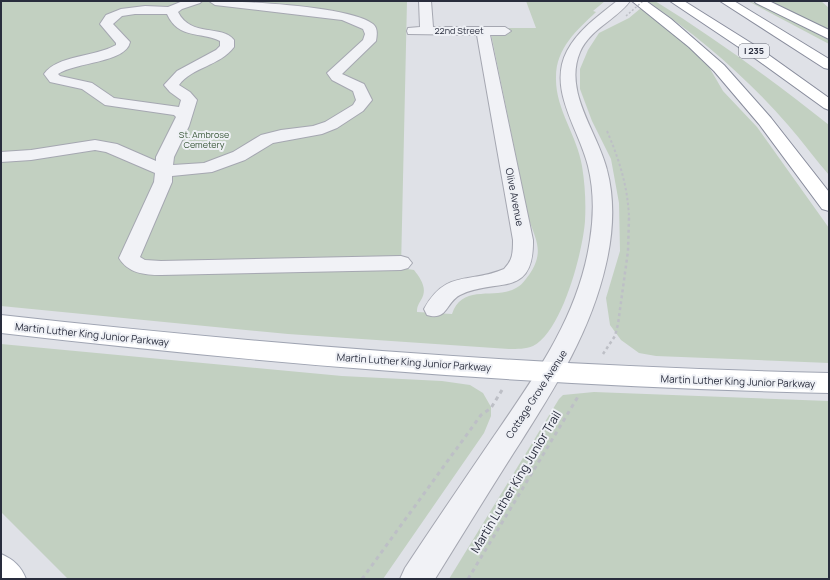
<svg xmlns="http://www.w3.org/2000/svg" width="830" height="580" font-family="Manrope,sans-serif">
  <rect width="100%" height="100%" fill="#dfe1e7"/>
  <g fill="#c2d0c1">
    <path d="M1,1H407L401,268L414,270C421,279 428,289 421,300C418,305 417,307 417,312L452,314C462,283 496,300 516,288C522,285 525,280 529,275C544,253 537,242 529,220L491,34H508L507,28H536L526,1H605L593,11L596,12C577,30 556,48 556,77C555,109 577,135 582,166C585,184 586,203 585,221C583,251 562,332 533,346C526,349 517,349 509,349L288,334L1,306Z"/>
    <path d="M649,1H655C715,38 773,81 829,125V175C815,159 802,141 788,125C748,79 699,36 648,2Z"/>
    <polygon points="748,1 760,5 829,40 829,44"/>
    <polygon points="769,1 821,1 829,8 829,31"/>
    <polygon points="641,8 705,60 723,91 757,127 829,228 829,363 656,356 639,353 621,340 610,325 606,298 620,251 619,203 611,159 592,121 580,89 580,69 588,50 599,33 629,18"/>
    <polygon points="1,344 342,376 442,381 470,385 483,393 491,407 491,416 484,433 383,579 68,579 1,512"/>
    <polygon points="594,392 829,401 829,579 449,579 559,399 563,395"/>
  </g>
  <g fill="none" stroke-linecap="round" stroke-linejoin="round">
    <g stroke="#a5a7b1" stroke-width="2">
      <g id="minor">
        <path d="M183,1H202L200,3L182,9L178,12C191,38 222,24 234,40V47C220,66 192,67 179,85L190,92L197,100L189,126L174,157L173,165L204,163L233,152L261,135L281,130L313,126L325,122L353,105L356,100L353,91L332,80L327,73L363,40L365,34L363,29L342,20L215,5L209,1C242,1 350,6 373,24C378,28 377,35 376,41L342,74L364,84L372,100L363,111L337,128L322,134L273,143L245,160L212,172L172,176V182L140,257L145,260L161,261L401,256L408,258L412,263L408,268L401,270L161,275C144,275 128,273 119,258L154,182L155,173L106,152L95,150L31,160L1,162V152L31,150L95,140L117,144L156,161V157L176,117L174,115L105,105L82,89L50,82L44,74C57,55 95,57 116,45V43L100,24L106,15L121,9L145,6L168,7ZM135,14H167C179,40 200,31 220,41V46L216,50L177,71L164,85L170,92L181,100L179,107L114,98L92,83L60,76L58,74C75,62 126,63 130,42L113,24L122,16Z"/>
        <path d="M419,1H431L433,27H505L511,31L505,35H490L533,240C534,300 495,277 460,295C445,303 448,321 427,315L424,309C446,269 469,284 504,269C513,260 513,252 513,240L477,35L408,34L407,31L408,28L420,27Z"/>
        <path d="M617,1H630C616,20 590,29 580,52C563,92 598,132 607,170C615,200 613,234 606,264C591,331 556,386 520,443C491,488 463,534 435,579H400L405,568C434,524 464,480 494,436C536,375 579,315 590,240C594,215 594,190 588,166C579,129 547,89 567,51C578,30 598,16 617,1Z"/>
      </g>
    </g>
    <g stroke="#9fa4b2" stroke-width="2">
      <g id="major">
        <path d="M1,315C276,346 553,367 829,373V393C553,387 275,365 1,333Z"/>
        <path d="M1,554C14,560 21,566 26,579H1Z"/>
      </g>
    </g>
    <g stroke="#888c9c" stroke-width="2">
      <g id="highway">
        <polygon points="632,1 646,1 671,19 724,65 771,118 829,192 829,211 822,209 759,124 714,71 689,47"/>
        <polygon points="670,1 684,1 759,48 829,98 829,110 824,108 749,54"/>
        <polygon points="720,1 734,1 829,59 829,69 824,68"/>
        <polygon points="754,1 769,1 829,30 829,39 756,3"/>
      </g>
    </g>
    <path stroke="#bdbfc6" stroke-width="2" stroke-dasharray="2.5 2.5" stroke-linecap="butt" d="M607,131C619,159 628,187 629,218"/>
    <polyline stroke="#bdbfc6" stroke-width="2.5" stroke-dasharray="3 3" stroke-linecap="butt" points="603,354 615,336 618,324 628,251 629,217"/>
    <g stroke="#bdbfc6" stroke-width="3" stroke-dasharray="4 4" stroke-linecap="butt">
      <polyline points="362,579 481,415 491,408 502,390"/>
      <polyline points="468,579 579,395"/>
    </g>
    <use href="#minor" fill="#f1f2f6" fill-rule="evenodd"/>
    <use href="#major" fill="#fff" fill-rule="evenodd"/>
    <use href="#highway" fill="#fff" fill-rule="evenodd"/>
    <polyline stroke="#bdbfc6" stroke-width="1.5" stroke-dasharray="2 2" stroke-linecap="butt" points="626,16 643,1"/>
  </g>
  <g text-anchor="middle" stroke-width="4" stroke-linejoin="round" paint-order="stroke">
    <g font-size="9" fill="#292d3d" stroke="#eef0f5">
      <text x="459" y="34">22nd Street</text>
    </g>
    <rect fill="#eef0f5" stroke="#646874" stroke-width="1" x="739" y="44" width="30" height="14" rx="3"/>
    <g font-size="9" font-weight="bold" fill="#292d3d">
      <text x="754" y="54">I 235</text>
    </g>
    <g font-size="9" fill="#395738" stroke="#eef0f5">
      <text x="204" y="138">St. Ambrose<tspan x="204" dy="10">Cemetery</tspan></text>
    </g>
    <g font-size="10" fill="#292d3d" stroke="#eef0f5">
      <text transform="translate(515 197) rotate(79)" y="4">Olive Avenue</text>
      <text transform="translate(92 334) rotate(6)" y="4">Martin Luther King Junior Parkway</text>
      <text transform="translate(414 362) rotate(4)" y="4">Martin Luther King Junior Parkway</text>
      <text transform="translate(738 381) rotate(2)" y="4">Martin Luther King Junior Parkway</text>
      <text transform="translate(536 394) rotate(-57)" y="4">Cottage Grove Avenue</text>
    </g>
    <g font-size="12" fill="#292d3d" stroke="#eef0f5">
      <text transform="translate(516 482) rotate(-59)" y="4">Martin Luther King Junior Trail</text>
    </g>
  </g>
  <rect width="830" height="580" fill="none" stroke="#292d3d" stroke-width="4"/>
</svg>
